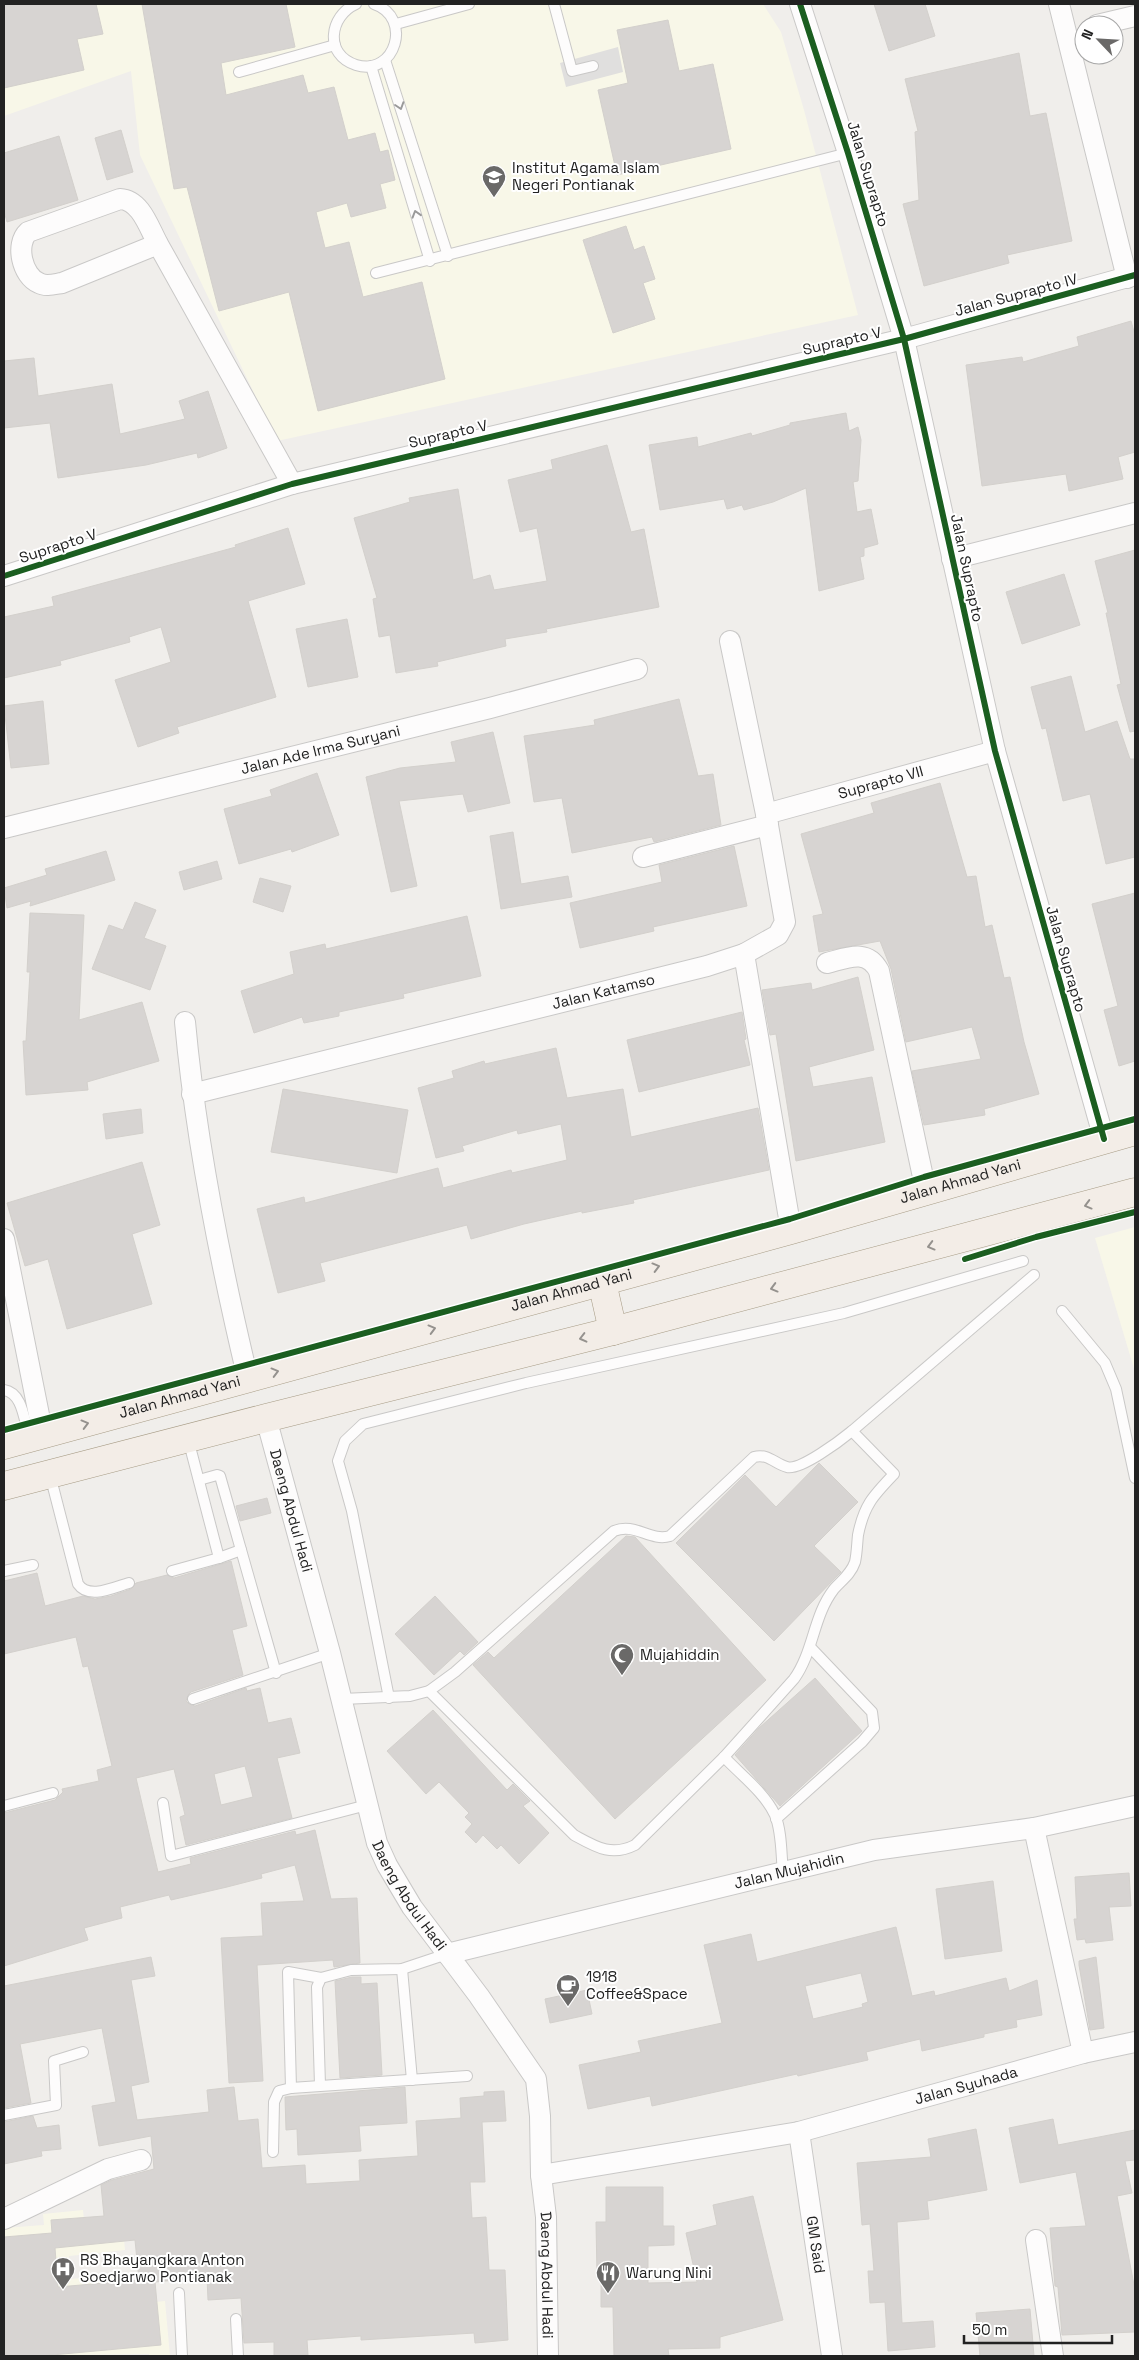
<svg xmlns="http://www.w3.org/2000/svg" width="1139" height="2360" font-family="'Space Grotesk',sans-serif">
  <rect width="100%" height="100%" fill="#f0eeeb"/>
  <g fill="#f8f7e8">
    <polygon points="4,4 763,4 781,32 804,110 858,315 277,441 140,155 131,71 4,116"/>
    <polygon points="1135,1227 1135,1372 1095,1238"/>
    <polygon points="83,2210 84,2220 122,2217 125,2250 69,2256 71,2279 121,2274 124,2305 165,2301 170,2356 149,2356 149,2354 4,2356 4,2228 44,2225 43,2214"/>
  </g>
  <polygon fill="#e0dfde" points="618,47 623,72 566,87 560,63"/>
  <g fill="#d7d4d2" stroke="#d3d0cc" fill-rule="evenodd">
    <polygon points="4,4 96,4 103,34 77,39 84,70 4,88"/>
    <polygon points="142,4 286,4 295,47 221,63 226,95 303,75 308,93 334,87 348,140 375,133 380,152 388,150 395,180 380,184 386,208 351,217 347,203 316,212 325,248 349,242 363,297 422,282 445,379 318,411 289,292 219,311 187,187 174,189"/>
    <polygon points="874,4 925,4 935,36 889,51"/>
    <polygon points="668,20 679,71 713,64 731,149 617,175 598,90 628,83 617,30"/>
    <polygon points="1019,53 1030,116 1046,113 1072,241 1007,255 1009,263 924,286 903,204 919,200 915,132 918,131 905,79"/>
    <polygon points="121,130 133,172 107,180 95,138"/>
    <polygon points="59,136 78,200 7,222 4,211 4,153"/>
    <polygon points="626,226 634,250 644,246 655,279 643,283 655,319 613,333 583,240"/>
    <polygon points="1131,321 1135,335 1135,452 1118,457 1123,479 1069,491 1066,474 982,486 966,365 1022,357 1023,362 1079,346 1077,337"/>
    <polygon points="34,358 38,396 112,384 120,434 185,419 179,401 208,391 227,448 198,458 197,453 146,465 58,478 50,423 4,428 4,361"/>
    <polygon points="846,413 849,431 858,427 861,440 858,481 853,482 857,512 871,509 878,544 864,548 864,556 860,557 864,579 819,591 806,488 773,502 744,510 742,505 727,509 724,499 660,510 649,445 697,437 698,447 751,433 752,436 790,425 790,423"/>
    <polygon points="607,445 631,532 644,529 659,607 546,629 547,632 505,639 506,646 437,662 438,666 396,673 390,635 379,637 373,599 377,598 354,518 410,502 409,498 458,489 473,580 490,575 494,590 547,581 537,528 520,532 508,480 553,469 551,460"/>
    <polygon points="288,528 305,584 248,601 276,697 177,727 179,733 138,747 115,680 171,662 161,627 129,637 130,642 60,661 61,665 4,678 4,617 54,606 52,597 236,547 235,545"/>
    <polygon points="1135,550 1135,731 1130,732 1117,685 1121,684 1106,613 1108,613 1095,561"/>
    <polygon points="1064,574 1080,625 1022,644 1006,592"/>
    <polygon points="347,619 358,677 308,687 296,629"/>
    <polygon points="1071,676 1085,732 1117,721 1130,759 1135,759 1135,857 1106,864 1090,794 1063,801 1046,728 1042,729 1031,687"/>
    <polygon points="679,699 698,776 713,774 721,825 654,842 652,837 572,853 562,798 534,802 524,736 595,725 594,720"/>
    <polygon points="43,701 49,764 11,768 4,706"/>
    <polygon points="493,732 510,803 468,812 463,794 399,801 417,886 391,892 366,777 400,768 456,762 451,742"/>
    <polygon points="317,773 339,835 292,852 291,849 239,864 224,809 272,796 270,790"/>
    <polygon points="940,783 967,877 976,876 985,927 992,925 1004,978 1010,977 1024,1042 1039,1094 984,1109 985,1115 924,1125 912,1071 981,1059 972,1027 906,1042 891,969 880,941 819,952 813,916 823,914 801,834 874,813 871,803"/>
    <polygon points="513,832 521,884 568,876 572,897 501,909 490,836"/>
    <polygon points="734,846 747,906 653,927 654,931 580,948 570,903 662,882 659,865"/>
    <polygon points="106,851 115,880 30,906 31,901 7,908 4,888 47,875 45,869"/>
    <polygon points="217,861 222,879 184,890 179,872"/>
    <polygon points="260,878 291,886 283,912 253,902"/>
    <polygon points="1135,893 1135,1061 1119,1066 1104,1010 1118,1006 1092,904"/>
    <polygon points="135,902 156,910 144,938 166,946 150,990 92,969 109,925 123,930"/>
    <polygon points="30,913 84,915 79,1020 142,1002 159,1061 87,1082 88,1090 26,1095 23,1041 26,1041 30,972 27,972"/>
    <polygon points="467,916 481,976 403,994 404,998 339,1012 339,1016 304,1023 302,1017 254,1033 241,991 294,974 290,952 325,944 326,949"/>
    <polygon points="858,977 874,1050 809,1067 813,1087 872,1077 885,1142 796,1161 776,1034 770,1035 762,990 811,983 812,990"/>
    <polygon points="742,1012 746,1039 744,1040 750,1065 639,1092 627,1040"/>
    <polygon points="556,1048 567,1098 623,1089 631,1137 758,1108 769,1170 633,1200 634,1203 582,1213 582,1211 524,1224 471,1239 467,1225 320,1263 325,1281 278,1293 257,1209 304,1197 305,1203 438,1168 443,1188 511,1170 512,1173 567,1160 561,1124 518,1134 517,1130 462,1146 464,1151 436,1158 418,1088 454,1078 452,1071 484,1061 485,1064"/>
    <polygon points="283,1089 408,1110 397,1173 271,1152"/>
    <polygon points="141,1109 143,1133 106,1139 103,1114"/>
    <polygon points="142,1162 160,1225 132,1234 152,1304 67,1329 48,1259 25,1266 7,1203"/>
    <polygon points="819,1463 858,1502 814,1546 841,1572 774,1641 676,1543 745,1475 776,1507"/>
    <polygon points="267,1498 271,1513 240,1521 236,1506"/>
    <polygon points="626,1536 635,1537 766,1680 615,1819 473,1665 488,1652 494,1658"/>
    <path d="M231,1561L247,1626L232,1630L243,1675L191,1692L188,1695L186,1701L189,1704L195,1706L246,1688L247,1691L260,1688L268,1723L291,1718L300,1753L277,1758L292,1818L186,1845L180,1817L185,1815L174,1769L136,1778L158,1872L191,1864L190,1858L295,1831L296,1835L315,1830L331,1899L357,1898L360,1963L334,1967L333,1960L257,1965L263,2081L229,2083L221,1938L263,1936L261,1903L304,1901L295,1865L261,1874L262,1878L227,1887L171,1900L169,1895L120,1907L122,1918L84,1928L88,1940L4,1966V1813L55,1800L63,1792L62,1789L99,1781L97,1770L112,1766L88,1666L83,1667L76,1637L4,1654V1581L37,1573L45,1606L83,1596L95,1599L111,1596L131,1589L136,1583L167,1575L174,1578ZM245,1766L253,1797L221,1805L214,1774Z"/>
    <polygon points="435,1596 478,1642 464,1655 460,1651 434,1675 395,1634"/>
    <polygon points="815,1678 862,1731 780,1806 735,1755 759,1728"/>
    <polygon points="433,1710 507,1790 513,1784 530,1801 523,1806 549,1833 519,1864 501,1845 497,1849 483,1835 476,1843 465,1832 472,1824 465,1817 469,1813 439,1782 426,1794 387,1751"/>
    <polygon points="1129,1873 1131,1906 1109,1907 1113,1940 1086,1943 1085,1939 1077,1940 1074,1919 1077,1919 1075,1877"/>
    <polygon points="993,1881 1002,1951 945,1959 936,1889"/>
    <path d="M896,1927L912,1996L934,1991L935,1996L1006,1978L1009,1991L1037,1980L1042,2015L1016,2020L1017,2027L984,2034V2037L922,2051L920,2039L866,2052L868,2060L798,2076L797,2074L652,2106L650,2096L588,2109L579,2065L641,2052L638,2041L722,2023L704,1945L751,1934L757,1962ZM861,1973L868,2002L862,2004L863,2007L813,2019L805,1986Z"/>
    <path d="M151,1957L155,1976L131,1980L149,2082L131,2086L137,2120L209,2112L207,2090L234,2087L238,2121L258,2119L262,2168L305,2165L306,2184L360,2181L359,2160L418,2156L416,2121L461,2118L460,2098L484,2096V2092L504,2091L506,2121L482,2122L485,2182H470L472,2218L486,2217L489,2270H505L508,2340L475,2343L474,2333L361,2340V2336L307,2340L308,2355L274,2356V2342L244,2343L241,2298L208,2300L207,2277L155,2282L161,2345L41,2356H5L4,2237L52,2233L51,2220L104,2216L101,2185L112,2180L154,2169L151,2136L99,2146L92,2106L116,2102L102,2028L20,2044L31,2103L4,2108V1986ZM135,2240L139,2280L58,2287L55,2248Z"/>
    <polygon points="1096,1957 1104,2028 1090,2030 1079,1965 1079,1961"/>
    <polygon points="352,1977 361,1977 361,1984 377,1983 382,2075 340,2078 335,1981"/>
    <polygon points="587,1990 592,2014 550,2023 545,1999"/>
    <polygon points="405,2087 407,2123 359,2126 361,2151 298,2155 297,2129 286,2130 285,2097"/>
    <polygon points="33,2116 37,2128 59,2125 61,2149 41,2151 42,2156 4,2164 4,2122"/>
    <polygon points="1053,2119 1058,2145 1135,2130 1135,2160 1125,2161 1132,2193 1117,2196 1135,2290 1135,2332 1062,2335 1058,2287 1055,2286 1050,2228 1086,2226 1076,2172 1020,2183 1009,2128"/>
    <polygon points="976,2129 987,2190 927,2201 929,2219 897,2222 902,2323 933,2321 935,2347 888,2351 885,2302 870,2303 868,2271 874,2271 870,2224 862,2225 857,2163 931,2157 928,2139"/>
    <polygon points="606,2187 663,2187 663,2226 674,2226 674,2245 648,2246 648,2283 697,2282 686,2233 717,2225 713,2205 753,2196 783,2320 720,2337 720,2348 668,2349 669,2356 614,2356 613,2307 601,2307 601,2275 597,2275 596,2222 606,2222"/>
    <polygon points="1030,2309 1034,2356 980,2356 976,2313"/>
  </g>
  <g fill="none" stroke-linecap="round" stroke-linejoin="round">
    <g stroke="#c9c8c7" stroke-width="12">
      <g id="lane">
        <path d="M356,4C329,16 324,55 356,65C396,77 413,17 374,4"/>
        <polyline points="554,4 572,71 593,66"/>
        <polyline points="396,24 469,4"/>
        <polyline points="385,60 448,256"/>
        <polyline points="371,66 430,261"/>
        <polyline points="239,72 335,45"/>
        <polyline points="376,273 848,153"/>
        <polyline points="1062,1311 1105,1363 1116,1389 1135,1478"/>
        <path d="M4,1390C23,1393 24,1421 29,1436"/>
        <path d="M50,1475L78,1584C89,1600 114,1587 129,1583"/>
        <polyline points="199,1480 217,1475 220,1476 276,1673"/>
        <polyline points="219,1558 241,1550"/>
        <polyline points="4,1571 33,1565"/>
        <polyline points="172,1571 219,1558 188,1439"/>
        <path d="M429,1691L574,1835C596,1847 611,1857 635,1845L724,1757L794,1679C814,1651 813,1616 834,1589C842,1580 851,1574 855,1562C857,1553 857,1544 858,1535C864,1505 873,1496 894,1474L852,1431"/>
        <polyline points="389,1698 352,1511 338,1461 345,1441 363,1424 526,1383 844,1313 1023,1261"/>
        <polyline points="193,1699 330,1653"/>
        <path d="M342,1699L410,1696L429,1691L455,1672L614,1531C635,1522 650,1542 670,1536L754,1457C768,1453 775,1464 787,1467C800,1471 841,1440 852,1431L1034,1275"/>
        <path d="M724,1757C740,1774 765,1793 775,1815C782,1832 781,1854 783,1872"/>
        <polyline points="163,1803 171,1856 367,1805"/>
        <polyline points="4,1806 53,1793"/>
        <polyline points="776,1819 862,1742 874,1728 872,1712 810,1647"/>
        <polyline points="402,1969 412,2080"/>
        <polyline points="320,2085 317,1987 321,1978 351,1970 402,1969 447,1954"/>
        <polyline points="291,2088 288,1972 321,1978"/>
        <polyline points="4,2115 56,2105 54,2061 83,2052"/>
        <polyline points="273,2152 274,2102 279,2091 291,2088 467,2076"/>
        <polyline points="179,2293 182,2356"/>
        <polyline points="236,2319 238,2356"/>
      </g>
    </g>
    <g stroke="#c9c8c7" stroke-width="22">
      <g id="street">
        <polyline points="800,4 848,153 904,339 995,751 1104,1139"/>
        <polyline points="1059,4 1127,278"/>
        <polyline points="1097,25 1135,16"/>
        <path d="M158,244C149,228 141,200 120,199L28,232C15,244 22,276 39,283C46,287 55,284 62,283L158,244L292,484"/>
        <polyline points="952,559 1135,513"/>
        <polyline points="4,576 292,484 904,339 1135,275"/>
        <polyline points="730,641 766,814 785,922 778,935 744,954"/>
        <path id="s1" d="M766,814L995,751"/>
        <path id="s2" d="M4,828L490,708L637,669"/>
        <polyline points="643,857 768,825"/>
        <path d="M827,963C847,958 867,948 879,971L926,1191"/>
        <path d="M185,1022C196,1142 220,1262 248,1379"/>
        <path id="s3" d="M192,1094L707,966L744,954L791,1230"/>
        <polyline points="4,1239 43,1435"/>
        <path id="s4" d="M266,1418L330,1653L377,1843L387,1865L412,1907L479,1996L536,2079L540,2116L541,2175L546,2217L548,2356"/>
        <polyline points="1034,1828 1083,2053"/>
        <path id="s5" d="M447,1954L874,1850L1034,1828L1135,1806"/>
        <path id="s6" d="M799,2132L832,2356"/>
        <path id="s7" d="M541,2175L799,2132L1083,2053L1135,2042"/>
        <polyline points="4,2219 108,2169 141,2160"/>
        <polyline points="1036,2240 1053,2356"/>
      </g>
    </g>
    <g stroke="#a79c86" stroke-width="29">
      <g id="primary">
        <polyline points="602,1282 613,1331"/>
        <path id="s8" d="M4,1445L791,1230L1135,1131"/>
        <polyline points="4,1486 266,1418 613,1331 1135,1192"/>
      </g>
    </g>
    <use href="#lane" stroke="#fdfcfc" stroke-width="10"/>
    <use href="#street" stroke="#fdfcfc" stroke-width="20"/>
    <use href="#primary" stroke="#f3ede7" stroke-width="28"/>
    <g stroke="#fff" stroke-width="9">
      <g id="cycleway">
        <polyline points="800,4 848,153 904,339 995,751 1104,1139"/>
        <polyline points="4,576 292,484 904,339 1135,275"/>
        <polyline points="965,1259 1036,1237 1135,1212"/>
        <polyline points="4,1430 790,1219 924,1177 1135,1119"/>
      </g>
    </g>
    <use href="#cycleway" stroke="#1b5e20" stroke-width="6"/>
  </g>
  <defs><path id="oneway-chevron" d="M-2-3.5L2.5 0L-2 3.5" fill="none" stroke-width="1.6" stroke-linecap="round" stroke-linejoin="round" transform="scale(1.25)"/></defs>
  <g stroke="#9a9a9a">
    <use href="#oneway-chevron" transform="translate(400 106) rotate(72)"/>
    <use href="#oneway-chevron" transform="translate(416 214) rotate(-107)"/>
  </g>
  <g stroke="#95928e">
    <use href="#oneway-chevron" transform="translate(1088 1205) rotate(165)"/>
    <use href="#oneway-chevron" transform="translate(931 1246) rotate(165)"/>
    <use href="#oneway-chevron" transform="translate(656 1267) rotate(-15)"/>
    <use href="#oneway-chevron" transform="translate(774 1288) rotate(165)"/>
    <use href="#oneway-chevron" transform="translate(432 1329) rotate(-15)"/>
    <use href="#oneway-chevron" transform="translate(583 1338) rotate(166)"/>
    <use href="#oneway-chevron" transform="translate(275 1372) rotate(-15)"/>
    <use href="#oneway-chevron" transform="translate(85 1424) rotate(-15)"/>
  </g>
  <defs>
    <g id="university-pin" transform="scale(1.25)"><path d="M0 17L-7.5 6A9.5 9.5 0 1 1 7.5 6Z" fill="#6a6968" stroke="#fff"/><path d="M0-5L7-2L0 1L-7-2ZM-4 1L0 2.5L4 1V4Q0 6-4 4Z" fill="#fff"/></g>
    <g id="mosque-pin" transform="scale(1.25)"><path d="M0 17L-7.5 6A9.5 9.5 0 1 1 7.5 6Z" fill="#6a6968" stroke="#fff"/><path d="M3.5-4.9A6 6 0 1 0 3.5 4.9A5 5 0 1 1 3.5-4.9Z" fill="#fff"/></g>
    <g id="cafe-pin" transform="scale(1.25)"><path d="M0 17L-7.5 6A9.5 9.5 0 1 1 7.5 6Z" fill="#6a6968" stroke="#fff"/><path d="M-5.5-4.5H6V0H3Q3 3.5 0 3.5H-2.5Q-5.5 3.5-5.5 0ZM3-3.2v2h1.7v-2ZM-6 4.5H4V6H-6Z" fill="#fff"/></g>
    <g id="hospital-pin" transform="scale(1.25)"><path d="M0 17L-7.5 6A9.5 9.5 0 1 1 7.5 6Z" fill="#6a6968" stroke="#fff"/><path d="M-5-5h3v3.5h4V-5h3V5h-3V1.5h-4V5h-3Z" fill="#fff"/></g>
    <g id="restaurant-pin" transform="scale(1.25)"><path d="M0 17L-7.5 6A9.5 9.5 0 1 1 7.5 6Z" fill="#6a6968" stroke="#fff"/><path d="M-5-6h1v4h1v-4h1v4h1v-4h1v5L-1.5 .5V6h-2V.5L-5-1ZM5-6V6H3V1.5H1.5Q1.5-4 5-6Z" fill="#fff"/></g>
  </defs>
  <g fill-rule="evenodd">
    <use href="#university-pin" x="494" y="177"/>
    <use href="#mosque-pin" x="622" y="1655"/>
    <use href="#cafe-pin" x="568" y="1986"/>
    <use href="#hospital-pin" x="63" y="2269"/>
    <use href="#restaurant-pin" x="608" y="2273"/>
  </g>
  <g text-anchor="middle" stroke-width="4" stroke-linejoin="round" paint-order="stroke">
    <g font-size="15" fill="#222" stroke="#fff" text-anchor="start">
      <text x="512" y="173">Institut Agama Islam<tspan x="512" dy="17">Negeri Pontianak</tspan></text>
      <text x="640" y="1660">Mujahiddin</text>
      <text x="586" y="1982">1918<tspan x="586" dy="17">Coffee&amp;Space</tspan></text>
      <text x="80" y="2265">RS Bhayangkara Anton<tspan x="80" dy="17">Soedjarwo Pontianak</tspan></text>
      <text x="626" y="2278">Warung Nini</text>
    </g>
    <g font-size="15" fill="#222" stroke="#fff">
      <text transform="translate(868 174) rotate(73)" y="5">Jalan Suprapto</text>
      <text transform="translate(1016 295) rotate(-15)" y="5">Jalan Suprapto IV</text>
      <text transform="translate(842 341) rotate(-13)" y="5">Suprapto V</text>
      <text transform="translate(448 434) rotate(-13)" y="5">Suprapto V</text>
      <text transform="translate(58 546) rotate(-18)" y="5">Suprapto V</text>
      <text transform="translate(967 568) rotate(78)" y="5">Jalan Suprapto</text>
      <text dy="5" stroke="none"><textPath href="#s2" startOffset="326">Jalan Ade Irma Suryani</textPath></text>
      <text dy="5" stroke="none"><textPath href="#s1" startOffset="119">Suprapto VII</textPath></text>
      <text transform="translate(1066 959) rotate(74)" y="5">Jalan Suprapto</text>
      <text dy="5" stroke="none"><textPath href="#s3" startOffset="424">Jalan Katamso</textPath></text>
      <text dy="5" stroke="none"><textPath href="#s8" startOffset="992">Jalan Ahmad Yani</textPath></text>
      <text dy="5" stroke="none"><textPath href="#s8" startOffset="588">Jalan Ahmad Yani</textPath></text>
      <text dy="5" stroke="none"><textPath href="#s8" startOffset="182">Jalan Ahmad Yani</textPath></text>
      <text dy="5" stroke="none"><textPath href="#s4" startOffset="96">Daeng Abdul Hadi</textPath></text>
      <text dy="5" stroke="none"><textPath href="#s5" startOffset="352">Jalan Mujahidin</textPath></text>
      <text dy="5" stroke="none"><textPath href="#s4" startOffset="501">Daeng Abdul Hadi</textPath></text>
      <text dy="5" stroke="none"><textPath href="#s7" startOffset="435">Jalan Syuhada</textPath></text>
      <text dy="5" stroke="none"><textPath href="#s6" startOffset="114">GM Said</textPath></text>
      <text dy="5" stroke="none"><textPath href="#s4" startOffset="921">Daeng Abdul Hadi</textPath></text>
    </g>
  </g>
  <rect width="1139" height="2360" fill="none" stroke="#222222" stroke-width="10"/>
  <g transform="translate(1099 40) rotate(295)"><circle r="24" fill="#ffffff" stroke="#a7a7a7"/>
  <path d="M0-4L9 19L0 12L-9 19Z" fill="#6a6968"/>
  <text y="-8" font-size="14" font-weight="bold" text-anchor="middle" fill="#222222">N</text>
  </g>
  <path d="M964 2335v8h148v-8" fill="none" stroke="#222222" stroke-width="2.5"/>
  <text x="972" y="2335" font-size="15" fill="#222222" stroke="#ffffff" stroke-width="4" paint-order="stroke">50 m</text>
</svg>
